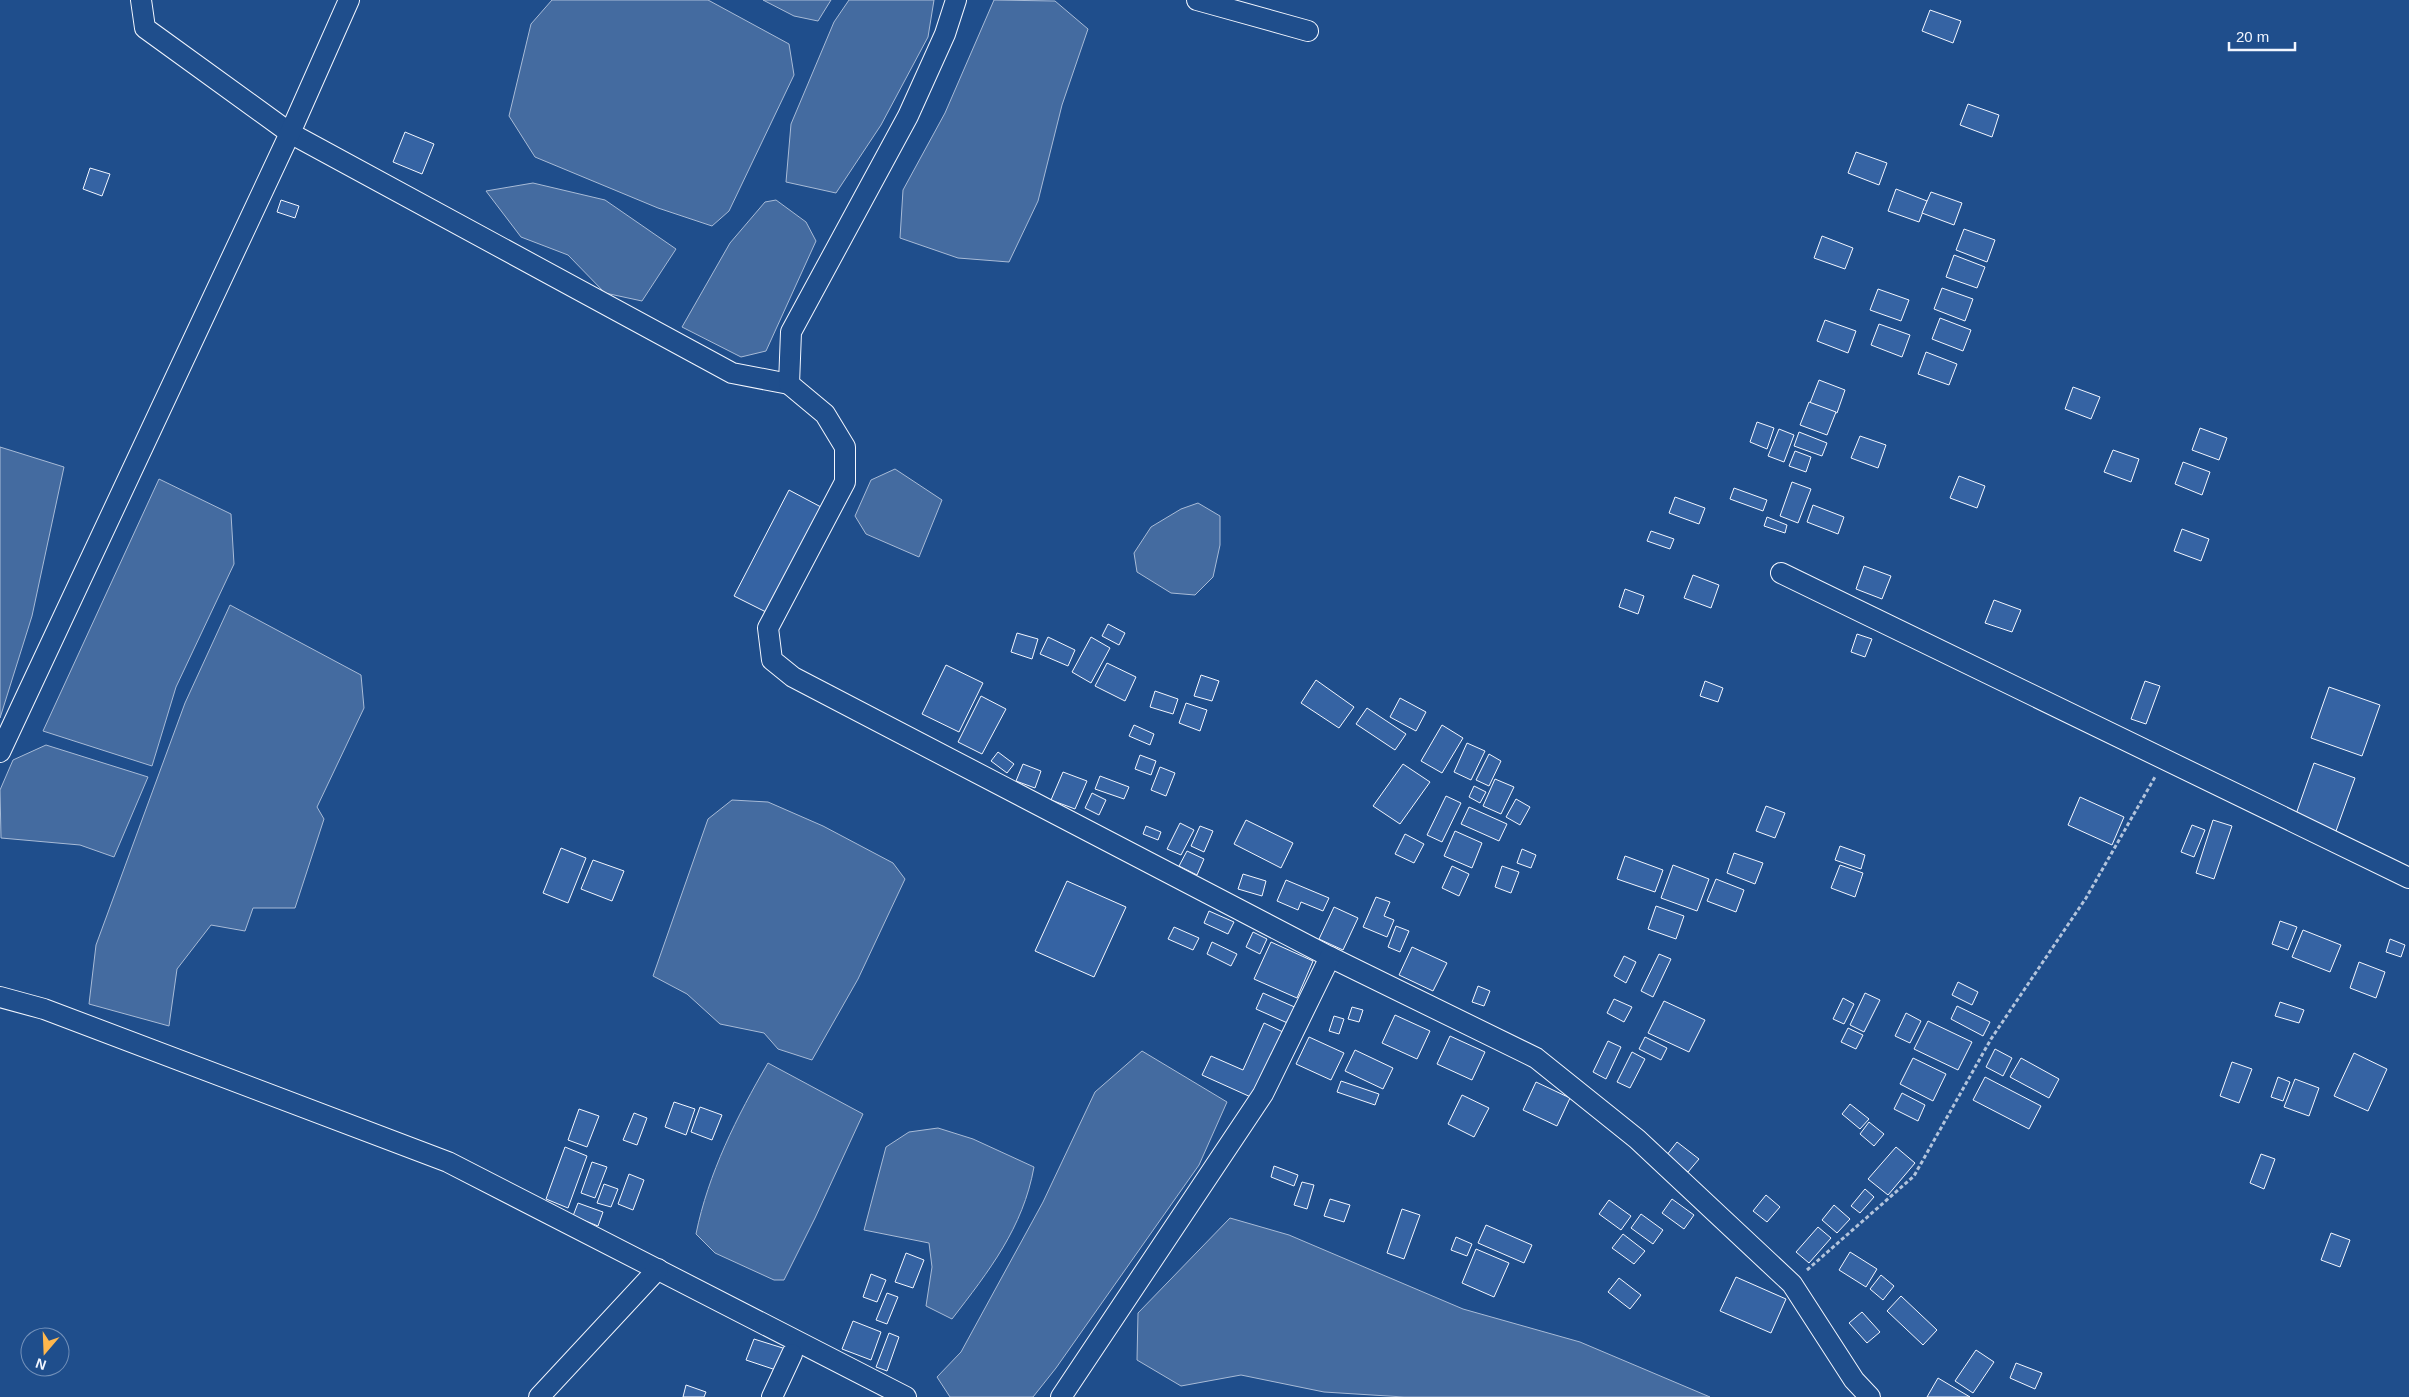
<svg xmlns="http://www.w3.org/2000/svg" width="2409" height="1397" font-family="Arial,sans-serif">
  <rect width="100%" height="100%" fill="#1f4e8c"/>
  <g fill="#446ba0" stroke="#a8bbd7">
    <polygon points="552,0 708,0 789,44 794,75 729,211 712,226 658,208 535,157 509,116 531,24"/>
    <polygon points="763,0 831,0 818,21 794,16"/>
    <polygon points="849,0 934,0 928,37 881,125 836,193 786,182 791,124 834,22"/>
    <polygon points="994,0 1055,1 1088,29 1062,105 1038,201 1009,262 958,258 900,238 903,190 945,113"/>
    <polygon points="533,183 605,200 676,249 642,301 605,293 568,255 521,237 486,191"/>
    <polygon points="776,200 806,222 816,241 766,351 741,357 682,327 730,243 765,202"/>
    <polygon points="0,447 64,467 32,616 0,718"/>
    <polygon points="895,469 942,500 919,557 866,534 855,516 871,480"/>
    <polygon points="159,479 231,514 234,564 176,687 152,766 43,731"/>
    <polygon points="1198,503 1220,516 1220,545 1213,577 1195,595 1171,593 1137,572 1134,553 1151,527 1181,509"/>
    <polygon points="230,605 361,675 364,708 317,807 324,819 295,908 253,908 245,931 211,925 177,969 169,1026 89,1004 96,945 185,703"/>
    <polygon points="46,745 148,777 114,857 80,845 1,838 0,790 13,760"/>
    <polygon points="732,800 768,802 823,826 893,863 905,879 858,979 812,1060 778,1049 764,1033 720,1024 687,994 653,976 708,819"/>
    <polygon points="1142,1051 1227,1102 1199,1165 1056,1368 1033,1397 950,1397 937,1377 961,1352 1043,1202 1095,1092"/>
    <path d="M768,1063L863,1114L815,1218L784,1280H774L715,1253L696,1234C708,1174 737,1116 768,1063Z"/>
    <path d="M938,1128L973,1139L1034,1167C1023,1228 989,1271 952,1319L926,1306L932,1267L929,1243L864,1230L886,1147L909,1132Z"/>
    <polygon points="1230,1218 1289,1235 1463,1309 1580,1342 1710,1397 1404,1397 1324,1392 1241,1375 1181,1386 1137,1360 1138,1313"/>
  </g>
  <g fill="#3563a3" stroke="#f2f6ff">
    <polygon points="1930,10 1961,21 1953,43 1922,31"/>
    <polygon points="1968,104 1999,115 1992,137 1960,125"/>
    <polygon points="405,132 434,144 422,174 393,162"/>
    <polygon points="1856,152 1887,163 1879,185 1848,173"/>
    <polygon points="90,168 110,174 102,196 83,189"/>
    <polygon points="1896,189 1927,201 1919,222 1888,211"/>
    <polygon points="1931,192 1962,203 1954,225 1922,213"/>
    <polygon points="281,200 299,206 295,218 277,212"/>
    <polygon points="1964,229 1995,240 1987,262 1956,250"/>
    <polygon points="1822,236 1853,248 1845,269 1814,258"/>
    <polygon points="1954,255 1985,267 1977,288 1946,277"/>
    <polygon points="1942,288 1973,299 1965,321 1934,309"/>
    <polygon points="1878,289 1909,300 1901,321 1870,310"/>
    <polygon points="1940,318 1971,330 1963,351 1932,339"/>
    <polygon points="1825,320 1856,331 1848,353 1817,341"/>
    <polygon points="1879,324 1910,335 1902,357 1871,345"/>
    <polygon points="1926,352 1957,364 1949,385 1918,374"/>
    <polygon points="1819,380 1845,390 1837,413 1810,403"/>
    <polygon points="2073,387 2100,397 2091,419 2065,409"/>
    <polygon points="1809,402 1836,412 1827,435 1800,425"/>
    <polygon points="1757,422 1774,428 1767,449 1750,442"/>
    <polygon points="2200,428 2227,438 2219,460 2192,450"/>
    <polygon points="1779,429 1794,435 1784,462 1768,456"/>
    <polygon points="1799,432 1827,443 1822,456 1794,446"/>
    <polygon points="1860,436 1886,445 1878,468 1851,458"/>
    <polygon points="2113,450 2139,459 2131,482 2104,472"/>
    <polygon points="1795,451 1811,457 1806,472 1789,466"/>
    <polygon points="2183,462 2210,472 2202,495 2175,484"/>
    <polygon points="1959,476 1985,486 1977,508 1950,498"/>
    <polygon points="1792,482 1811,489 1798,523 1780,516"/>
    <polygon points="1734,488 1767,500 1763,511 1730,499"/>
    <polygon points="789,490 821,507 766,612 734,596"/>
    <polygon points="1675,497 1705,508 1699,524 1669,513"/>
    <polygon points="1813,505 1844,517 1838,534 1807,522"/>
    <polygon points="1767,517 1787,525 1785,533 1764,526"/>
    <polygon points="2182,529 2209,539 2201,561 2174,551"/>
    <polygon points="1651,531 1674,539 1670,549 1647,541"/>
    <polygon points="1864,566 1891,576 1882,599 1856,589"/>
    <polygon points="1693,575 1719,585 1711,608 1684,598"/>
    <polygon points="1625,589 1644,596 1638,614 1619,607"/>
    <polygon points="1994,600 2021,610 2012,632 1985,623"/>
    <polygon points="1108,624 1125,633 1119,645 1102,636"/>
    <polygon points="1017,633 1038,639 1032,659 1011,652"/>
    <polygon points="1857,634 1872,639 1865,657 1851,652"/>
    <polygon points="1048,637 1075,650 1068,666 1040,654"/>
    <polygon points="1091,637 1110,648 1091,683 1072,672"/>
    <polygon points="1107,663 1136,677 1125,701 1095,686"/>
    <polygon points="946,665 983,683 959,732 922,714"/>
    <polygon points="1201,675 1219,681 1212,701 1194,696"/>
    <polygon points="1316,680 1354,707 1339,728 1301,703"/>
    <polygon points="1705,681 1723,688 1718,702 1700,696"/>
    <polygon points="2145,681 2160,686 2146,724 2131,719"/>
    <polygon points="2329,687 2380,705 2362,756 2311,738"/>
    <polygon points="1155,691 1178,699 1173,714 1150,707"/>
    <polygon points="981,696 1006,709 982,754 958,742"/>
    <polygon points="1400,698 1426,712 1416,731 1390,717"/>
    <polygon points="1186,703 1207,710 1200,731 1179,723"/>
    <polygon points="1367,708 1406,734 1395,750 1356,724"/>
    <polygon points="1134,725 1154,734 1150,745 1129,736"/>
    <polygon points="1442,725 1463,738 1442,773 1421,761"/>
    <polygon points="1467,743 1485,751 1471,780 1454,772"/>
    <polygon points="998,752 1014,764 1007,773 991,761"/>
    <polygon points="1489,754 1501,761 1489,786 1476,780"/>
    <polygon points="1140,755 1156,761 1151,775 1135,769"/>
    <polygon points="2314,763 2355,778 2336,831 2295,817"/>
    <polygon points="1023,764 1041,771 1035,788 1016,781"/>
    <polygon points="1403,764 1430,782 1400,824 1373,806"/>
    <polygon points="1160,767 1175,773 1166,796 1151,790"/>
    <polygon points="1063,772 1087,781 1075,809 1051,800"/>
    <polygon points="1100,776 1129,787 1124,799 1095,789"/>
    <polygon points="1495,779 1514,787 1501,814 1483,806"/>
    <polygon points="1474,786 1486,792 1480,803 1469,797"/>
    <polygon points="1092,793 1106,800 1099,815 1085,808"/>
    <polygon points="1446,796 1461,803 1442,842 1427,835"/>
    <polygon points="2080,797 2124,817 2112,845 2068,825"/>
    <polygon points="1516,799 1530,807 1520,825 1506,817"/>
    <polygon points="1766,806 1785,813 1775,838 1756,831"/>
    <polygon points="1469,807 1507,824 1499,841 1461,824"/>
    <polygon points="1246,820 1293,843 1281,868 1234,844"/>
    <polygon points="2213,820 2232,826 2214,879 2196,873"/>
    <polygon points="1180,823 1194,830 1181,855 1167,849"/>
    <polygon points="2192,825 2205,830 2194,857 2181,852"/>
    <polygon points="1146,826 1161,832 1158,840 1143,834"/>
    <polygon points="1200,826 1213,831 1204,852 1191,846"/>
    <polygon points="1455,831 1482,843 1472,868 1444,856"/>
    <polygon points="1405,834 1424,844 1414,863 1395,854"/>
    <polygon points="1840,846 1865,855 1861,869 1835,860"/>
    <polygon points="561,848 586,858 568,903 543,893"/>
    <polygon points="1522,849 1536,855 1531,868 1517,863"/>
    <polygon points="1187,851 1204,859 1197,875 1179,866"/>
    <polygon points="1734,853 1763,863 1755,884 1727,873"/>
    <polygon points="1625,856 1663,870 1655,892 1617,879"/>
    <polygon points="593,860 624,871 612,901 581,889"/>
    <polygon points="1673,865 1709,879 1697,911 1661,898"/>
    <polygon points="1840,865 1863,873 1855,897 1831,888"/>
    <polygon points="1452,866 1469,874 1459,896 1442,888"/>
    <polygon points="1502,866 1519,872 1511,893 1495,887"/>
    <polygon points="1243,874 1266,881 1262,896 1238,889"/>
    <polygon points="1716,879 1744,890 1736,912 1707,901"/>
    <polygon points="1286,880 1329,898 1323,911 1301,902 1298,910 1277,901"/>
    <polygon points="1067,881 1126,907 1094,977 1035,951"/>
    <polygon points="1376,897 1390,902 1384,916 1394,920 1387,937 1363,927"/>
    <polygon points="1656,906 1684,916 1676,939 1648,929"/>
    <polygon points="1334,907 1358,918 1343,950 1319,939"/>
    <polygon points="1209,911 1234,922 1228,934 1204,923"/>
    <polygon points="2280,921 2297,927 2288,950 2272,944"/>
    <polygon points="1396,926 1409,931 1400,952 1388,947"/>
    <polygon points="1174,927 1199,938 1193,950 1168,939"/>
    <polygon points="2303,930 2341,945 2330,972 2292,957"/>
    <polygon points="1253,932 1267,939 1260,954 1246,947"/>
    <polygon points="2390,939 2405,945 2401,957 2386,952"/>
    <polygon points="1212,942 1237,954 1231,966 1207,954"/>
    <polygon points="1271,942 1313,961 1297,998 1254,979"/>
    <polygon points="1412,947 1447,963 1433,991 1399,975"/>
    <polygon points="1659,954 1671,959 1653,997 1641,991"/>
    <polygon points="1624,956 1636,962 1626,983 1614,976"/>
    <polygon points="2359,962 2385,972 2376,998 2350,988"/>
    <polygon points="1958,982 1978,992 1972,1005 1952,995"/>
    <polygon points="1478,986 1490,991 1484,1006 1472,1002"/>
    <polygon points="1263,993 1299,1009 1292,1025 1256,1009"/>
    <polygon points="1865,993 1880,1000 1864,1032 1850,1025"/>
    <polygon points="1843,998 1854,1004 1844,1024 1833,1019"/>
    <polygon points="1614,999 1632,1007 1624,1022 1607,1013"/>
    <polygon points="1664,1001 1705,1020 1689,1052 1648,1033"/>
    <polygon points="2280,1002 2304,1010 2299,1023 2275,1016"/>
    <polygon points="1957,1006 1990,1022 1983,1036 1951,1019"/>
    <polygon points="1352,1007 1363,1010 1359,1022 1348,1019"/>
    <polygon points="1906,1013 1921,1021 1910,1043 1895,1036"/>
    <polygon points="1395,1015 1430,1031 1417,1059 1382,1043"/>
    <polygon points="1334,1016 1344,1019 1339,1034 1329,1031"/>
    <polygon points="1928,1021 1972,1042 1958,1070 1914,1049"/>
    <polygon points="1264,1023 1283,1032 1253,1098 1202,1075 1211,1056 1243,1070"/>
    <polygon points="1848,1028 1863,1035 1856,1049 1841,1042"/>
    <polygon points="1450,1036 1485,1052 1472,1080 1437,1064"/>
    <polygon points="1309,1037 1344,1053 1331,1080 1296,1064"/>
    <polygon points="1645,1037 1667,1048 1661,1060 1639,1049"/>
    <polygon points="1608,1041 1621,1047 1606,1079 1593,1072"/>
    <polygon points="1995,1049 2012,1058 2003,1076 1986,1067"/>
    <polygon points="1355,1050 1393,1068 1383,1089 1345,1071"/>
    <polygon points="1632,1052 1645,1059 1630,1088 1617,1082"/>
    <polygon points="2354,1053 2387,1069 2368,1111 2334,1096"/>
    <polygon points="1913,1058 1946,1074 1933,1101 1900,1084"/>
    <polygon points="2021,1058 2059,1079 2049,1098 2010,1077"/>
    <polygon points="2232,1062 2252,1069 2239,1103 2220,1096"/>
    <polygon points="1985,1077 2041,1106 2029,1129 1973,1100"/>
    <polygon points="2278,1077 2290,1082 2283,1101 2271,1097"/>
    <polygon points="2295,1079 2319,1088 2309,1116 2284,1107"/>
    <polygon points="1341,1081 1379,1094 1375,1105 1337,1092"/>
    <polygon points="1536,1082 1570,1098 1557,1126 1523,1110"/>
    <polygon points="1902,1093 1925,1105 1918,1121 1894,1109"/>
    <polygon points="1462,1095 1489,1108 1474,1137 1448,1124"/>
    <polygon points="674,1102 695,1109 686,1135 665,1127"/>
    <polygon points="1850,1104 1869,1119 1860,1129 1842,1114"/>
    <polygon points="700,1107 722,1115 712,1140 691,1132"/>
    <polygon points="579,1109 599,1116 587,1147 568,1140"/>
    <polygon points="634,1113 647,1118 637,1145 623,1140"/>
    <polygon points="1869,1122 1884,1134 1874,1146 1860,1134"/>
    <polygon points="1677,1142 1699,1159 1688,1172 1666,1156"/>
    <polygon points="565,1147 587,1156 568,1208 546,1199"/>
    <polygon points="1896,1147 1915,1163 1888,1195 1868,1179"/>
    <polygon points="2261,1154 2275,1159 2264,1189 2250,1183"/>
    <polygon points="592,1162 607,1167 595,1198 581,1193"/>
    <polygon points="1274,1166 1298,1175 1294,1186 1271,1177"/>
    <polygon points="629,1174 644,1180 633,1210 618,1204"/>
    <polygon points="1302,1182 1314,1185 1307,1209 1294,1205"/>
    <polygon points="604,1184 618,1189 611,1207 597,1203"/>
    <polygon points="1865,1189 1874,1197 1860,1213 1851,1206"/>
    <polygon points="1766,1195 1780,1207 1767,1222 1753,1211"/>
    <polygon points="1330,1199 1350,1205 1344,1222 1324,1216"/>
    <polygon points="1672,1199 1694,1215 1684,1229 1662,1213"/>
    <polygon points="1609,1200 1631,1216 1621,1230 1599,1214"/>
    <polygon points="578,1203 603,1212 598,1226 573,1216"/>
    <polygon points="1834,1205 1850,1219 1837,1233 1822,1220"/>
    <polygon points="1402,1209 1420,1215 1404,1259 1387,1253"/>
    <polygon points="1641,1214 1663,1230 1653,1244 1631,1228"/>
    <polygon points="1486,1225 1532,1245 1524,1263 1478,1243"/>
    <polygon points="1818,1227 1831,1238 1809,1263 1796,1252"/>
    <polygon points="2331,1233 2350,1240 2340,1267 2321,1260"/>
    <polygon points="1623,1234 1645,1251 1634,1264 1612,1248"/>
    <polygon points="1456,1237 1472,1244 1467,1256 1451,1250"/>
    <polygon points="1476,1249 1509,1263 1494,1297 1462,1283"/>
    <polygon points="1850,1252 1877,1269 1866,1287 1839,1270"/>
    <polygon points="906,1253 924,1260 913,1288 895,1282"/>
    <polygon points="871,1274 886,1280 877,1302 863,1297"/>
    <polygon points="1881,1275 1894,1286 1883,1300 1870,1289"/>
    <polygon points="1736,1277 1786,1299 1771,1333 1720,1311"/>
    <polygon points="1619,1278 1641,1295 1630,1309 1608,1292"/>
    <polygon points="887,1293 898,1297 887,1324 876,1320"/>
    <polygon points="1901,1296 1937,1330 1923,1345 1887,1311"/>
    <polygon points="1862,1312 1880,1332 1867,1343 1849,1323"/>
    <polygon points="853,1321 881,1332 871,1360 842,1349"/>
    <polygon points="889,1333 899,1337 887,1371 876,1367"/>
    <polygon points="754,1339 786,1349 779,1371 746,1360"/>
    <polygon points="1976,1350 1994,1362 1973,1393 1955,1381"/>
    <polygon points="2016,1363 2042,1373 2035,1389 2010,1378"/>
    <polygon points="1938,1378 1970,1397 1927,1397"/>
    <polygon points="686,1385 706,1392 704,1397 683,1397"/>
  </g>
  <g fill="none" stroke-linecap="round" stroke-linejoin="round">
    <g stroke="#f2f6ff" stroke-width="22">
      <g id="minor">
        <polyline points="141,0 145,28 290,133 732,373 789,384"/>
        <polyline points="956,0 945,34 908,116 791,332 789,384 825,414 845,447 845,482 768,628 772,660 793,677 1330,957 1536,1058 1637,1139 1792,1284 1854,1380 1870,1397"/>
        <polyline points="1197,0 1308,31"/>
        <polyline points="1781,573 2409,878"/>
        <polyline points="0,752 290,133 349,0"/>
        <polyline points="0,997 44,1009 448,1162 906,1397"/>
        <polyline points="539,1397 658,1269"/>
        <polyline points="772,1397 792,1354"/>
        <polyline points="1061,1397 1263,1094 1330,957"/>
      </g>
    </g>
    <polyline stroke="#b3c4dc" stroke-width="3" stroke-dasharray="4 2.5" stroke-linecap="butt" points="1807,1270 1914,1176 1991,1039 2086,898 2155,777"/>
    <use href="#minor" stroke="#1f4e8c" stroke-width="20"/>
  </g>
  <g transform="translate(45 1352) rotate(199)"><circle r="24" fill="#1f4e8c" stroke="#7391ba"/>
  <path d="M0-4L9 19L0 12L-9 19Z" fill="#ffb74d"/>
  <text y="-8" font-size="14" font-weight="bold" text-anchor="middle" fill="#f2f6ff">N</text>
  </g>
  <path d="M2229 42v8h66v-8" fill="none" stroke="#f2f6ff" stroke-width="2.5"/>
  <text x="2236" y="42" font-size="15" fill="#f2f6ff" stroke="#1f4e8c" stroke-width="4" paint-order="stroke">20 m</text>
</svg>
